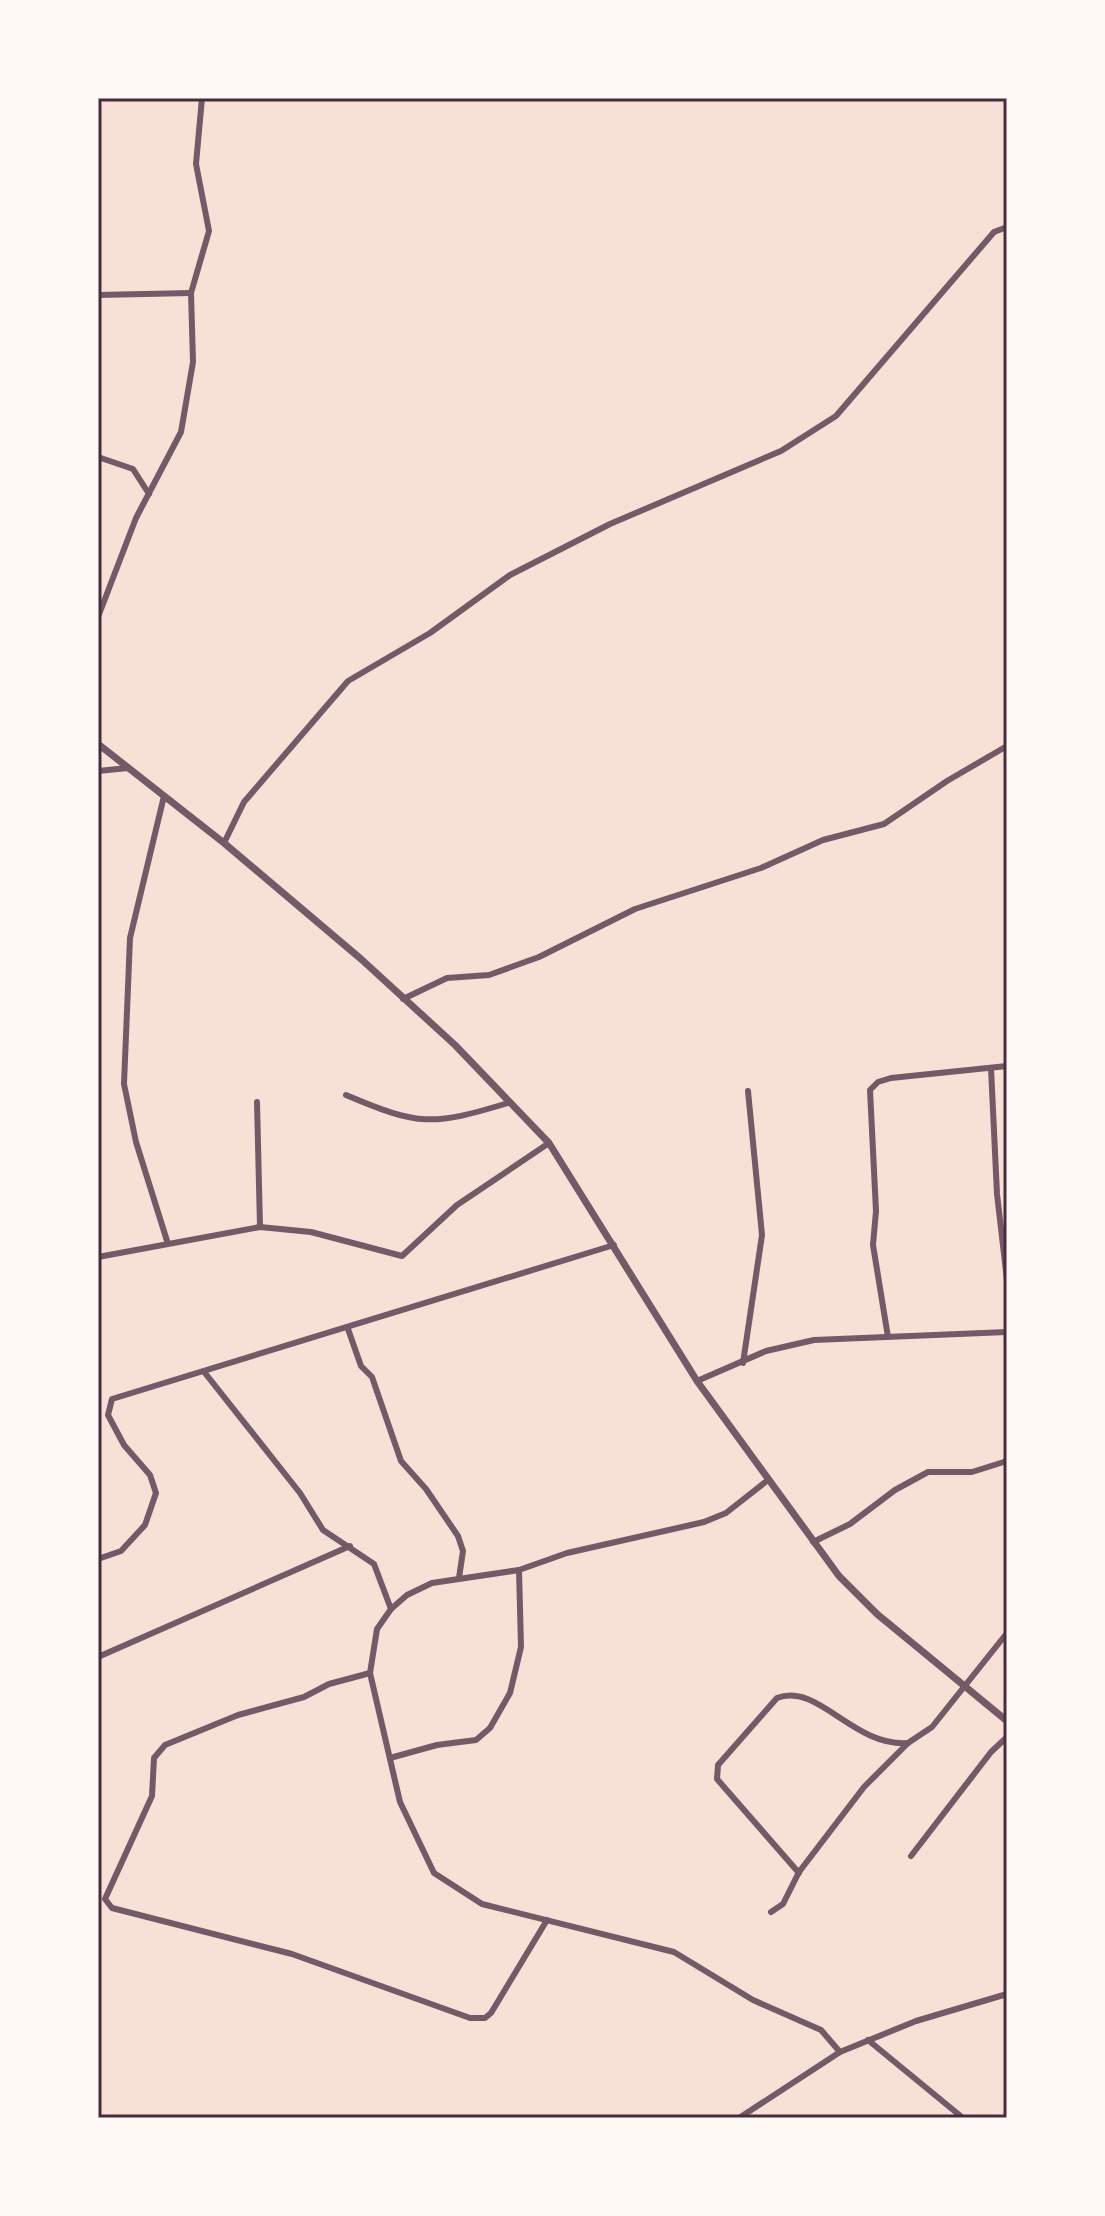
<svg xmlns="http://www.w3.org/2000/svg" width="1105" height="2216" font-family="Helvetica,sans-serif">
  <rect width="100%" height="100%" fill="#f7e1d7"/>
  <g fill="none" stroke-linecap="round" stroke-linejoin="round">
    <g stroke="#755966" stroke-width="6">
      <polyline points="98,295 191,293"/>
      <polyline points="98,457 133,469 149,494"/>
      <polyline points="98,617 136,518 181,432 193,362 191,293 209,231 196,164 202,98"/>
      <polyline points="98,771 128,768"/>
      <polyline points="164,796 130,938 124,1084 136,1142 168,1244"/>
      <polyline points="224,843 244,802 348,681 430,633 510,575 610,524 781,451 836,416 994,232 1007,227"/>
      <polyline points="403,999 447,978 489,975 539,957 635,909 761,868 823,840 884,824 947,781 1007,746"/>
      <polyline points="991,1068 997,1194 1007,1280"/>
      <path d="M346,1095C419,1126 432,1126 508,1103"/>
      <polyline points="257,1102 260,1227"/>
      <polyline points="98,1257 260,1227 311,1232 402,1256 457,1205 549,1143"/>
      <polyline points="348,1329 361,1366 372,1377 401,1461 426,1489 458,1536 463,1551 459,1578"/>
      <polyline points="888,1337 873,1245 876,1211 870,1090 878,1082 891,1078 1007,1066"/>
      <polyline points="743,1363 762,1235 748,1091"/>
      <polyline points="205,1373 300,1493 323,1530 374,1564 391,1609"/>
      <polyline points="697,1381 766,1351 814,1340 1007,1332"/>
      <polyline points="768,1480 726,1513 704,1522 567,1553 519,1570 432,1583 407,1595 391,1609 377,1629 370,1673 400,1802 434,1873 482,1904 674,1952 753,2000 821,2030 840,2052"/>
      <polyline points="813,1542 850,1524 895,1490 928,1472 972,1472 1007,1461"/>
      <polyline points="98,1559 121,1551 145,1525 156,1493 150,1475 124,1445 108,1415 112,1399 614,1245"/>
      <polyline points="98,1657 350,1546"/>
      <polyline points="370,1673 329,1684 304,1697 238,1715 165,1745 154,1758 152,1796 105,1899 112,1908 292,1954 470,2018 485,2018 491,2013 547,1920"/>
      <polyline points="390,1758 437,1745 476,1740 490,1728 510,1693 521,1647 519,1570"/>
      <polyline points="911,1856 991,1752 1007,1737"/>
      <path d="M799,1873L717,1779L718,1765L777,1698C818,1682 853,1747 908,1743"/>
      <polyline points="771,1912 783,1904 799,1872 864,1787 908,1743 932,1727 1007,1633"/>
      <polyline points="868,2040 963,2118"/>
      <polyline points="739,2118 840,2052 916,2021 1007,1994"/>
    </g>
    <polyline stroke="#755966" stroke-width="7" points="98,744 224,843 361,959 455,1045 549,1143 697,1381 839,1576 877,1614 1007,1721"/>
  </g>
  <rect width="1105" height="2216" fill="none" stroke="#fffaf5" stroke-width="200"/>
  <rect x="100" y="100" width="905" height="2016" fill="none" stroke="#4a2c40" stroke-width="3"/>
</svg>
